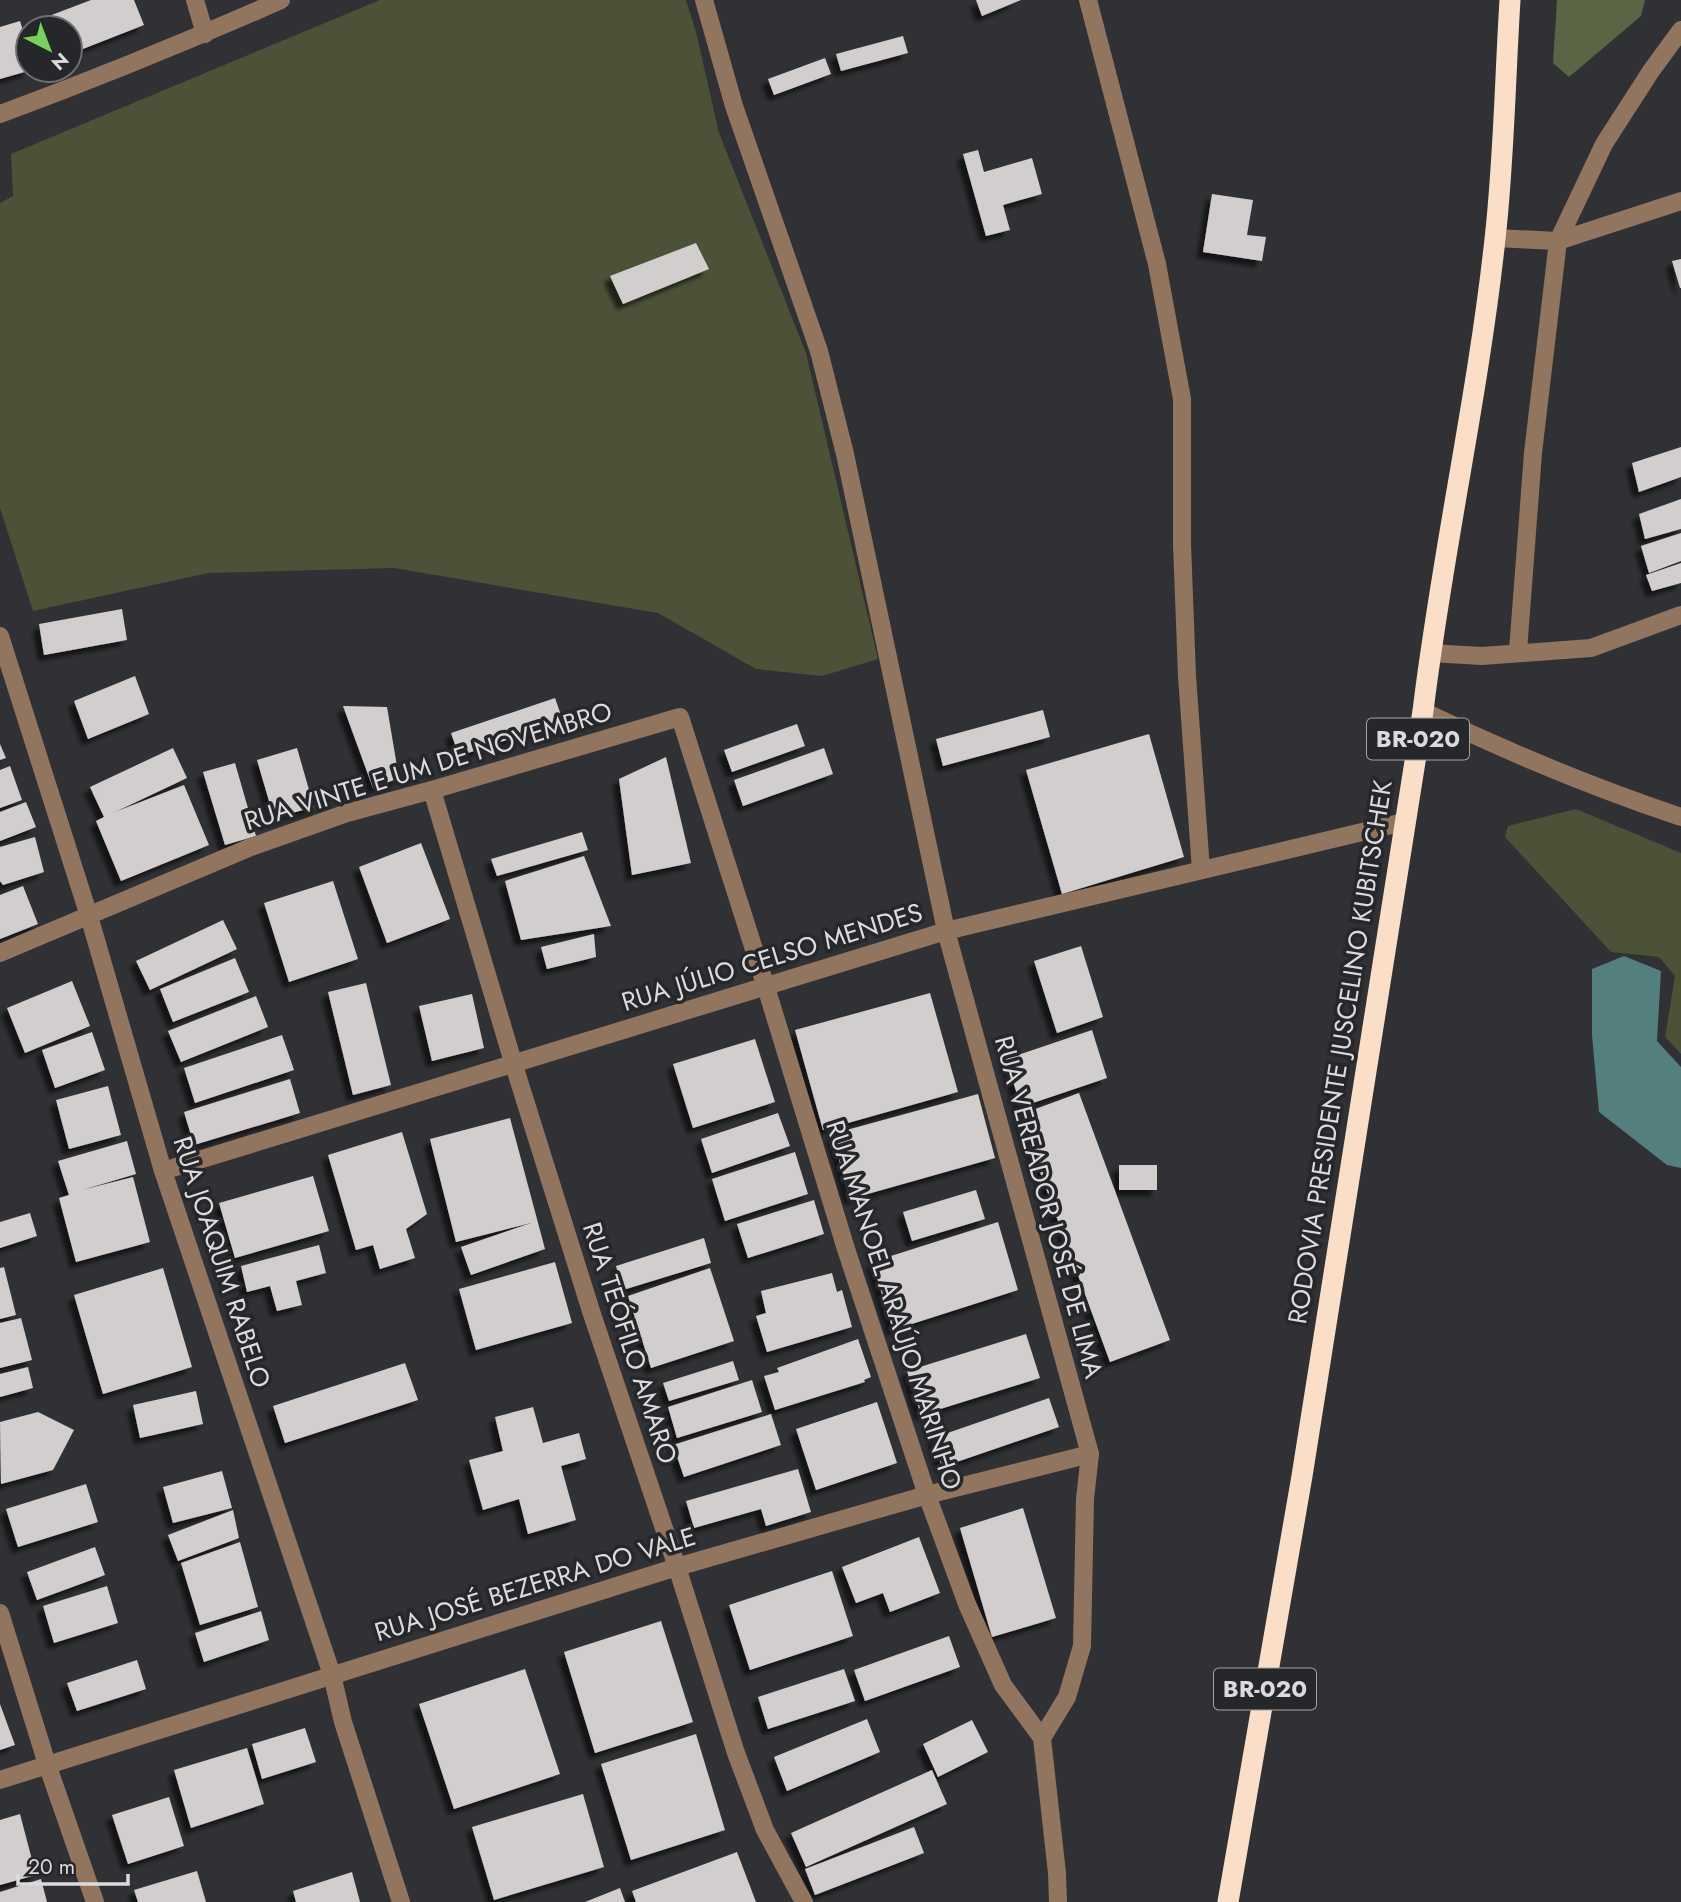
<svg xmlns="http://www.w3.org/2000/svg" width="1681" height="1902" font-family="Jost,sans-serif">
  <defs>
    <filter id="shadow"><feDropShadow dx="-6" dy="6" stdDeviation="2" flood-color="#0009"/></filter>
  </defs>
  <rect width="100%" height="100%" fill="#303134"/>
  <g fill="#4b5238">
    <polygon points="380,0 686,0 696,32 719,133 806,353 878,659 822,676 756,669 658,613 394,568 208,573 33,611 0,508 0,203 13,196 11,154"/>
    <polygon points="1576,809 1681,853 1681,1054 1665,1037 1675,976 1659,957 1611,952 1505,837 1508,826"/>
  </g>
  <polygon fill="#5b6444" points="1557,0 1645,0 1641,16 1569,77 1553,63"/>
  <polygon fill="#537f7f" points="1624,956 1661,971 1657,1041 1681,1067 1681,1168 1667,1165 1599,1112 1592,1035 1592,969"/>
  <g fill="#d3cece" filter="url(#shadow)">
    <polygon points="91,0 134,0 144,25 70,54 70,28 54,28 49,16"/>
    <polygon points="976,0 1021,0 982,16"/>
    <polygon points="20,21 28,47 28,71 0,79 0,27"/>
    <polygon points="903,36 908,53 841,71 836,54"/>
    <polygon points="825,58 831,74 774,95 768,79"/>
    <polygon points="978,150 984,172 1032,158 1042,194 1003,205 1010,230 986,236 963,154"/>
    <polygon points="1212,194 1253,200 1247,235 1266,237 1262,261 1203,252"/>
    <polygon points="696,243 709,269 623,304 610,276"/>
    <polygon points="1681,259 1681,288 1680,288 1672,261"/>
    <polygon points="1681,447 1681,477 1639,492 1632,463"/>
    <polygon points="1681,499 1681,529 1645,539 1639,514"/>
    <polygon points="1681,533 1681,561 1649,573 1641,546"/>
    <polygon points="1681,563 1681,583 1652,591 1646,575"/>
    <polygon points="122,609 127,640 44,655 39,624"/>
    <polygon points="135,676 149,714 88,739 74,701"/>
    <polygon points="555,698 563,721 459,756 451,733"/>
    <polygon points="343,706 387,707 399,778 373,788"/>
    <polygon points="1043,710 1050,737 943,766 936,739"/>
    <polygon points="797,724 805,746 732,772 724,750"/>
    <polygon points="1149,734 1184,857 1062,894 1026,770"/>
    <polygon points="0,744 6,758 0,760"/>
    <polygon points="173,748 187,778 115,812 184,785 209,845 121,881 96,821 104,817 90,787"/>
    <polygon points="297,748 314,807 274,818 257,760"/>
    <polygon points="824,748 833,774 743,806 734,780"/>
    <polygon points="666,757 691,863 632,875 619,779"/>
    <polygon points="235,763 256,836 225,845 203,772"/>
    <polygon points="10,766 22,800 0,808 0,770"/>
    <polygon points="26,802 36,827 0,841 0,812"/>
    <polygon points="582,832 588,850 497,876 491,859"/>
    <polygon points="35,837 44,872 3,885 0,881 0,847"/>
    <polygon points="421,843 450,919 387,943 359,867"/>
    <polygon points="584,856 611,926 521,940 505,881"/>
    <polygon points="333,881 358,959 289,982 264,903"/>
    <polygon points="23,886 38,924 0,939 0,895"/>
    <polygon points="223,920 237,949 150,990 136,961"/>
    <polygon points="594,934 596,957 547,969 541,947"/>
    <polygon points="1081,946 1103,1017 1057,1033 1034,961"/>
    <polygon points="235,958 249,992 173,1022 160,989"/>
    <polygon points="72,981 90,1026 25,1053 7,1008"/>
    <polygon points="366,983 391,1085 353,1095 328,992"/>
    <polygon points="930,993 958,1092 823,1130 795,1030"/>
    <polygon points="472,994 484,1048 432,1061 419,1006"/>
    <polygon points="256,996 268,1027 181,1062 168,1031"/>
    <polygon points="1092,1030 1107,1078 1021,1107 1006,1059"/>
    <polygon points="92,1032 105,1070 55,1088 42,1050"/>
    <polygon points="282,1035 294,1070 195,1103 184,1068"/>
    <polygon points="755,1039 775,1102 693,1128 673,1064"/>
    <polygon points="290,1079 300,1113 194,1145 184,1112"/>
    <polygon points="108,1086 121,1135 69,1149 56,1100"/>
    <polygon points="1079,1093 1170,1340 1110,1362 1019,1115"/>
    <polygon points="978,1094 995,1158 850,1199 832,1134"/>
    <polygon points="778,1113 790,1146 712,1173 701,1139"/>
    <polygon points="510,1118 545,1249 471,1275 461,1247 531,1223 456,1242 430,1139"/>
    <polygon points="402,1132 427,1214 406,1229 415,1258 380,1269 373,1245 356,1250 328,1155"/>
    <polygon points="127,1141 136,1174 82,1190 133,1177 150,1242 76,1262 59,1198 69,1195 58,1161"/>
    <polygon points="795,1152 808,1194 725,1221 712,1179"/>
    <rect x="1119" y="1165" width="38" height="25"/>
    <polygon points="313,1176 329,1231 235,1258 219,1203"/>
    <polygon points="976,1190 985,1219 912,1241 903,1212"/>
    <polygon points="814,1200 824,1234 748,1258 737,1224"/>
    <polygon points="30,1213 37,1236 0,1248 0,1222"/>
    <polygon points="998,1222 1018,1290 893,1330 872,1262"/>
    <polygon points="704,1238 711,1263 623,1290 616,1266"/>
    <polygon points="319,1245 326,1273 296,1281 302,1305 277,1311 270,1286 247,1292 241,1266"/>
    <polygon points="555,1262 572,1323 476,1350 459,1289"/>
    <polygon points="4,1267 16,1315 0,1319 0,1268"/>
    <polygon points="163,1268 192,1367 103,1394 74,1295"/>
    <polygon points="710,1268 734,1341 651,1368 628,1296"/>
    <polygon points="832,1273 837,1292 842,1290 852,1327 767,1352 756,1316 766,1313 761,1291"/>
    <polygon points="21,1318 32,1360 0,1368 0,1323"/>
    <polygon points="1026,1334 1040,1378 921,1415 907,1371"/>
    <polygon points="858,1339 871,1377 864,1380 865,1382 775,1410 764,1376 779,1372 777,1368"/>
    <polygon points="733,1361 739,1380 669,1401 663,1383"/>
    <polygon points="405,1363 418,1400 285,1443 273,1406"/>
    <polygon points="28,1367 33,1388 0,1397 0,1374"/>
    <polygon points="752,1380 762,1412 677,1438 668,1407"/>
    <polygon points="196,1391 203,1424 140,1438 133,1405"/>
    <polygon points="1049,1398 1059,1427 942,1467 933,1438"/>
    <polygon points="877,1402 897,1463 816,1490 796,1429"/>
    <polygon points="533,1407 543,1443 579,1433 586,1459 561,1466 576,1520 528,1534 519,1499 483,1510 469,1460 503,1451 495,1417"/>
    <polygon points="38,1412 74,1430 53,1470 1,1484 0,1422"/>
    <polygon points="771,1414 781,1445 684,1477 673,1445"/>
    <polygon points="798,1469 811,1512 766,1526 761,1509 694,1528 686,1501"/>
    <polygon points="222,1471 232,1508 173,1523 163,1487"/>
    <polygon points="86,1484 98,1522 18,1547 6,1509"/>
    <polygon points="1023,1508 1056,1618 992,1637 960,1528"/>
    <polygon points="233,1510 239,1538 178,1561 168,1535"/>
    <polygon points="919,1537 940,1593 890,1612 883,1593 856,1603 842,1567"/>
    <polygon points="240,1542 258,1607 200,1625 181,1563"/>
    <polygon points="95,1547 105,1575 37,1600 27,1572"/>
    <polygon points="832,1571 853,1636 750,1670 729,1605"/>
    <polygon points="107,1586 118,1623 54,1643 43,1606"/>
    <polygon points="261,1611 269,1640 204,1662 195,1633"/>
    <polygon points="661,1621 693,1722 595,1753 564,1652"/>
    <polygon points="949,1636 960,1667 865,1701 854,1670"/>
    <polygon points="137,1660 146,1689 77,1711 67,1683"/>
    <polygon points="525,1669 560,1774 454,1809 419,1704"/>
    <polygon points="844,1669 855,1701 768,1729 758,1697"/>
    <polygon points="0,1704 15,1745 0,1750"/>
    <polygon points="867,1719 880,1752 787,1791 774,1757"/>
    <polygon points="972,1720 988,1752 938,1777 923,1744"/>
    <polygon points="305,1728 316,1762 262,1779 252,1744"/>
    <polygon points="696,1734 725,1830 631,1860 601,1764"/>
    <polygon points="247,1748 264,1804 191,1828 174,1770"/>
    <polygon points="932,1770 947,1804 806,1867 791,1833"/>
    <polygon points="583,1794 604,1867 494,1900 472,1827"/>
    <polygon points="169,1797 184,1846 128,1864 112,1815"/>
    <polygon points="20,1814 36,1875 0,1885 0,1820"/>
    <polygon points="914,1827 924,1853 815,1895 805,1869"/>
    <polygon points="737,1852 756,1902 636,1902 632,1891"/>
    <polygon points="197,1871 206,1902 138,1902 134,1890"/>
    <polygon points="352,1872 360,1902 296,1902 293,1891"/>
    <polygon points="41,1879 47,1902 0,1902 0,1892"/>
    <polygon points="620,1888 625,1902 585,1902"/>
  </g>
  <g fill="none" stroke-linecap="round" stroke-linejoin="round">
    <g stroke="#92755f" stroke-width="18">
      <polyline points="195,0 205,34"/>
      <polyline points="704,0 734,106 819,351 845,454 946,931 1090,1454 1085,1499 1082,1646 1067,1697 1042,1738"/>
      <polyline points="1088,0 1157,264 1182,399 1182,544 1187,676 1201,870"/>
      <path d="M0,114C95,79 188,41 281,0"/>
      <polyline points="1495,238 1558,241 1604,144 1651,71 1681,30"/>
      <polyline points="0,636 89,916 163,1171 332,1675 343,1722 401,1902"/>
      <polyline points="1518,651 1533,453 1558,241 1681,201"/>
      <polyline points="1430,653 1482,656 1591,648 1681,615"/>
      <path d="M1423,711C1507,752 1592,787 1681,817"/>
      <polyline points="432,790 513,1062 591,1311 677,1567 736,1753 765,1830 804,1902"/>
      <polyline points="0,953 251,847 347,813 432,790 680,717 766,987 846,1249 927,1495 967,1604 1003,1685 1042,1738 1057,1873 1058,1902"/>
      <polyline points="163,1171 946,931 1404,822"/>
      <polyline points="0,1613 47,1764 95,1902"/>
      <polyline points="0,1780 677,1567 927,1495 1090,1454"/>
    </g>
    <path stroke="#fbdec8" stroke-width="21" d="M1228,1902L1302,1476L1423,711C1442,553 1478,397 1495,239C1504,160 1505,79 1510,0"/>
  </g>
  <g text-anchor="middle" stroke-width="7" stroke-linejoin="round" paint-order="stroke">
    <g fill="#26272a" stroke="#a5a5a7" stroke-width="2">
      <rect x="1367" y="718.5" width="102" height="41" rx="5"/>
      <rect x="1214" y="1668.5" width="102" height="41" rx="5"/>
    </g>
    <g font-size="24" font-weight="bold" fill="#dbdbdd">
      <text x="1418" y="747">BR-020</text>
      <text x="1265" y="1697">BR-020</text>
    </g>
    <g font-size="26" fill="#dbdbdd" stroke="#26272a">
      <text transform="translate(428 766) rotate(-17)" y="9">RUA VINTE E UM DE NOVEMBRO</text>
      <text transform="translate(772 957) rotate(-17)" y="9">RUA JÚLIO CELSO MENDES</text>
      <text transform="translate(1340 1052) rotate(-81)" y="9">RODOVIA PRESIDENTE JUSCELINO KUBITSCHEK</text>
      <text transform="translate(1049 1207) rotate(75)" y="9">RUA VEREADOR JOSÉ DE LIMA</text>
      <text transform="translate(222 1262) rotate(72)" y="9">RUA JOAQUIM RABELO</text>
      <text transform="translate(894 1305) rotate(72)" y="9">RUA MANOEL ARAÚJO MARINHO</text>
      <text transform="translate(630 1343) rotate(72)" y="9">RUA TEÓFILO AMARO</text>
      <text transform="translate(535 1584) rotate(-17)" y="9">RUA JOSÉ BEZERRA DO VALE</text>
    </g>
  </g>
  <g transform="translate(49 49) rotate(138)"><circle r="33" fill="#26272a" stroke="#6e6f72" stroke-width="2"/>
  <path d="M0-5L12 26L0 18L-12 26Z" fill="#77d259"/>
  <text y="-10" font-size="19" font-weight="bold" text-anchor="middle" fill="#dbdbdd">N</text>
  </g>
  <path d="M18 1874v10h110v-10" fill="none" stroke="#dbdbdd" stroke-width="3.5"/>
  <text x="28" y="1874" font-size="21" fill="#dbdbdd" stroke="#26272a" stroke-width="5" paint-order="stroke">20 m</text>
</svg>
